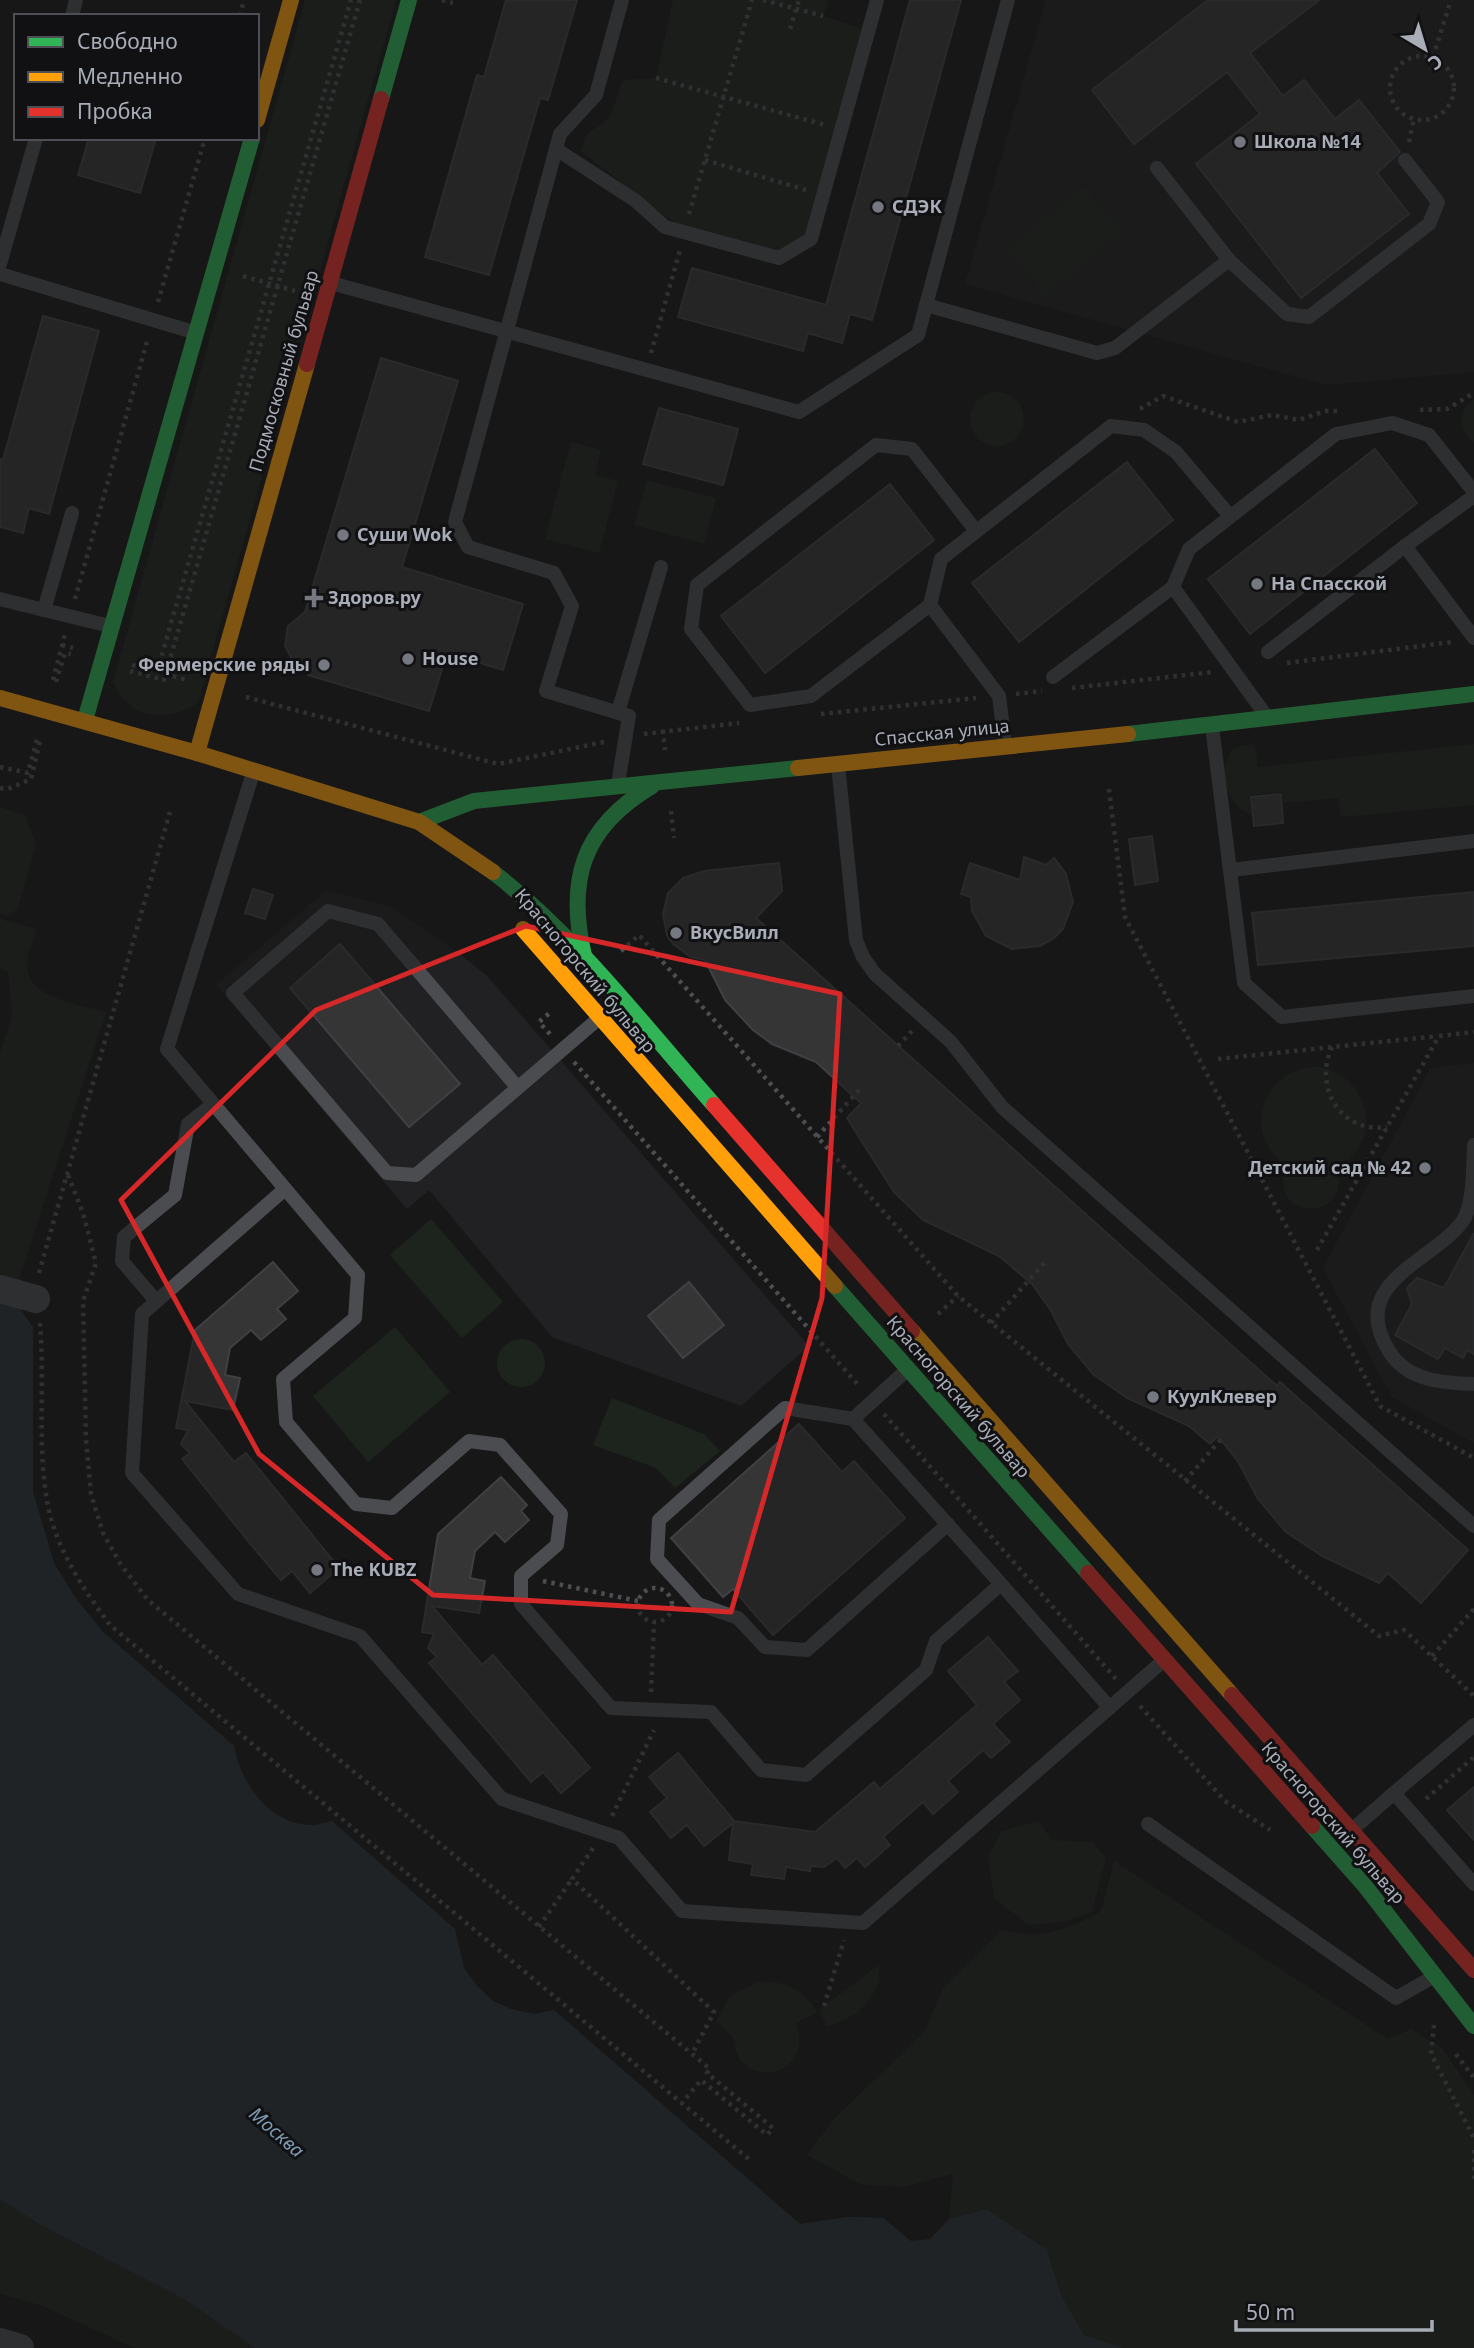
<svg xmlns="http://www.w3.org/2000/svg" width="1474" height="2348" font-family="'Noto Sans',sans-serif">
  <rect width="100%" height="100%" fill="#171717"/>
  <g fill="#212123">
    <polygon points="1046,0 1474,0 1474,372 1326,385 965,284"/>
    <polygon points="327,890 391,907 459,953 488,977 809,1346 741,1406 552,1337 429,1190 407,1209 216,985"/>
    <polygon points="1474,1063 1474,1443 1392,1397 1323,1268 1431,1068"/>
  </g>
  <g fill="#1d241e">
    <path d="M305,0H396L198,703C166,723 129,720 113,682Z"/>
    <polygon points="673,0 828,0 824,16 863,29 806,234 777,252 685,229 656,210 581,151 586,135 610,117 623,80 656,78"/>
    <polygon points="1084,186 1122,233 1045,296 1007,249"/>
    <circle cx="997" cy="419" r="27"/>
    <path d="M1474,399V443C1458,430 1457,411 1474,399Z"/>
    <polygon points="571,442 601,450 595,475 618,481 599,553 545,539"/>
    <polygon points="647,480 716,498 704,544 634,525"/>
    <path d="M1255,744L1258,767L1474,744V805L1341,817L1338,798L1284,803L1282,792L1250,795L1251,814C1230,809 1216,773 1230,754C1235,745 1246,745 1255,744Z"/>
    <polygon points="0,807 25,815 36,844 18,908 9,916 0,914"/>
    <path d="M0,919L37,929C34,939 26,955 27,966C29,1000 80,1004 106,1012L17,1286L0,1281V1053L12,1017L8,972L0,969Z"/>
    <path d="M1321,1067C1372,1079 1384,1143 1336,1168C1354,1224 1264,1220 1287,1166C1238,1134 1264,1064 1321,1067Z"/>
    <polygon points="431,1219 503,1302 462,1338 390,1255"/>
    <polygon points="395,1327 450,1392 368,1462 313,1396"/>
    <circle cx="521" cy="1363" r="24"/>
    <polygon points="612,1398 704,1434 720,1451 675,1488 656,1468 593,1445"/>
    <polygon points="1038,1821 1052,1840 1093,1842 1106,1858 1092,1912 1062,1922 1028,1925 994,1898 988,1856 1002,1831"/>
    <path d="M1114,1861L1388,2039L1411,2029L1443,2049L1474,2095V2348H1123L1084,2335L1061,2295L1047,2250L987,2209L949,2219L953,2174L903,2187L862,2185L807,2155L833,2120L924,2032L943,1988L1002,1930C1042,1939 1067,1931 1101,1911Z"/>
    <path d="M879,1965C882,1997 856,2019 827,2026L819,2010Z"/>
    <path d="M758,1982C784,1980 804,1989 817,2012L796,2023C817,2077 737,2094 733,2037L716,2021L730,1996Z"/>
    <polygon points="0,2199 39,2224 184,2299 255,2348 135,2348 40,2305 0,2294"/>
  </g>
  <path fill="#2a3239" d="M0,1300L17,1305L33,1327V1492L54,1563L75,1597L102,1631L234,1746C240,1781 268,1824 310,1825C317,1826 325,1822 332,1821L455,1929L464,1968L478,1987L493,2001L511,2009L534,2014L554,2010L800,2224L847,2217L883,2218L911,2241L930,2239L949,2219L987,2209L1047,2250L1061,2295L1084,2335L1123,2348H255L184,2299L39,2224L0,2199Z"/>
  <g fill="#353536" stroke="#3f4043" stroke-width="2">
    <polygon points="506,0 577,0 548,100 540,98 489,275 425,257 477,75 484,77"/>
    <polygon points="910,0 961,0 872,320 850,314 842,343 808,333 803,351 678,317 692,268 826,305"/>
    <polygon points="1208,0 1319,0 1250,53 1283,96 1304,80 1335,119 1359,100 1400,152 1377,173 1409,214 1301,298 1196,164 1260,114 1227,72 1134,144 1092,90"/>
    <polygon points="89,138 156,138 140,193 78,175"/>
    <polygon points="43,316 99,331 49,514 29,508 23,533 0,527 0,459 3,460"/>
    <polygon points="381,358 458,381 402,567 523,604 503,670 447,653 429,711 308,675 309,671 292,659 285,646 288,626 305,612"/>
    <polygon points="659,408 738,429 723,485 643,464"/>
    <polygon points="1375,449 1417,503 1250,634 1208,579"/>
    <polygon points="1127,462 1173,520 1019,642 972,583"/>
    <polygon points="890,484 934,540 765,673 721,616"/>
    <polygon points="1281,794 1283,823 1254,826 1251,797"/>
    <polygon points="1152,836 1158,881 1135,885 1129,839"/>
    <polygon points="1024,857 1046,865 1054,858 1066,874 1073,902 1063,929 1053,939 1040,946 1012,949 986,936 972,911 971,897 961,894 970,863 1020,880"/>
    <polygon points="779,863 782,891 756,918 1277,1386 1280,1382 1468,1550 1421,1603 1388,1573 1379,1583 1322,1556 1286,1532 1258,1499 1239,1463 1218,1436 1210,1444 1189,1426 1127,1398 1093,1374 1068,1344 1050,1309 1032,1284 999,1256 923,1220 894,1192 847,1118 861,1103 816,1062 772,1044 753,1030 725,1000 705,960 691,957 673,944 667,935 663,914 668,893 683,878 704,871"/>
    <polygon points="253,889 273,895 265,919 245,913"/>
    <polygon points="1474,892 1474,946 1258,965 1252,913"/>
    <polygon points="340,944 460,1084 409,1127 290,988"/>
    <polygon points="1474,1233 1474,1354 1467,1350 1463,1358 1445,1348 1438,1359 1395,1335 1412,1304 1407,1288 1417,1278 1444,1288"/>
    <polygon points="273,1262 298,1291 277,1309 286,1319 261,1340 251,1330 230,1348 225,1375 240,1378 233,1410 185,1401 234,1462 246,1453 339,1568 310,1593 292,1571 281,1580 253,1547 182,1459 190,1453 181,1444 188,1430 176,1428 195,1330"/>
    <polygon points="689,1282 724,1325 683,1358 648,1316"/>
    <polygon points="799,1424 842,1472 854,1461 905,1518 773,1635 733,1589 723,1597 671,1538"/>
    <polygon points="501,1477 527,1505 521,1511 529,1520 505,1542 495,1532 475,1551 470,1578 485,1581 479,1613 432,1606 482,1665 493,1655 590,1768 561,1793 543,1772 531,1782 492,1736 429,1663 437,1657 428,1648 434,1634 422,1632 438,1534"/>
    <polygon points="988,1637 1018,1671 1004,1682 1020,1700 993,1724 1010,1742 991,1758 983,1750 948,1781 958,1792 933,1814 923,1802 883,1837 890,1845 865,1867 857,1858 845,1868 837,1858 824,1867 811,1866 810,1871 786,1867 784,1879 751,1875 753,1864 729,1860 733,1823 704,1846 687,1825 671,1838 650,1812 667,1798 649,1777 678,1753 734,1821 815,1832 874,1782 880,1789 977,1705 948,1671"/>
    <polygon points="1474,1787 1474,1840 1447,1810"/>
  </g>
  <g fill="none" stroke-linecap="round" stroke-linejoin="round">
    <g stroke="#4d4e52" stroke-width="4.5" stroke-dasharray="3.5 5" stroke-linecap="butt">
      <polyline points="442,0 453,3"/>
      <polyline points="763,0 823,16"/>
      <polyline points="240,16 244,0"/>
      <polyline points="790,29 799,0"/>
      <circle cx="1422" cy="88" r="32"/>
      <polyline points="1433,57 1451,0"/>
      <polyline points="656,78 825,125"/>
      <polyline points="1409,142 1414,118"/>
      <polyline points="705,160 806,190"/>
      <polyline points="689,214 752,0"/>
      <polyline points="243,276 295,291"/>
      <polyline points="158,302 205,138"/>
      <polyline points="651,353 680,250"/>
      <polyline points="1140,409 1163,396 1238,422 1272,415 1299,420 1325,411 1338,411"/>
      <polyline points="1420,410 1447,409 1474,393"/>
      <polyline points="75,599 148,338"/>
      <polyline points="62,645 73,648"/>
      <polyline points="1287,663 1452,642"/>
      <polyline points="132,665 187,680"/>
      <polyline points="130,671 164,680 360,0"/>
      <polyline points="157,672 351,0"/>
      <polyline points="53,680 65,634"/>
      <polyline points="56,682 65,653 71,654"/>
      <polyline points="1072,688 1213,672"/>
      <polyline points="1016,694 1042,691"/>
      <polyline points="246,697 498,764 604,742"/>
      <polyline points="821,714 976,698"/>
      <polyline points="663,730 665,750"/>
      <polyline points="644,734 739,723"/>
      <polyline points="0,767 28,773 37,739"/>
      <polyline points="0,788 8,789 31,779 40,741"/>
      <polyline points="1109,789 1125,917 1380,1406 1474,1458"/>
      <polyline points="671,811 674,838"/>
      <polyline points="621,951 639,935 958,1296 1379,1636 1404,1630 1474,1696"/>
      <polyline points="550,1034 539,1022 552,1011"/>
      <polyline points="898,1046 912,1031"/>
      <path d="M1332,1047C1313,1087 1341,1134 1387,1127"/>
      <polyline points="1218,1059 1438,1036"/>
      <polyline points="574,1062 860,1387"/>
      <polyline points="817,1137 860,1089"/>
      <polyline points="68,1175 83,1213 96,1263 83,1301 86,1440 91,1494 103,1533 121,1565 148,1600 710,2069 707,2073 773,2128 767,2135 701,2080 682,2103"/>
      <polyline points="1317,1250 1439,1036 1474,1032"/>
      <polyline points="39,1273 170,812"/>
      <polyline points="938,1314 958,1296"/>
      <path d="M40,1323C45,1381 37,1443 47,1501C55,1547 83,1589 110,1625L751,2161"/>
      <polyline points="991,1323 1045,1262"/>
      <polyline points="884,1414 1116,1679"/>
      <polyline points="1185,1481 1222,1438"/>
      <polyline points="543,1581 638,1601"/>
      <circle cx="655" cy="1605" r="17"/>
      <polyline points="1432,1656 1474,1609"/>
      <polyline points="651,1692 654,1623"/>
      <polyline points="1140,1706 1225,1801 1270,1830"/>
      <polyline points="1426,1799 1474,1757"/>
      <polyline points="612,1816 654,1730"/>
      <polyline points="593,1848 572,1879 714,2012 692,2054"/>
      <polyline points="539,1927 572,1879"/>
      <polyline points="824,2006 844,1940"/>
      <polyline points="1434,2025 1431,2054 1474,2138"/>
      <polyline points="1456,2054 1474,2078"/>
      <polyline points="1474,2150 1474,2182"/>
    </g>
    <g stroke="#4b4c50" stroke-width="14">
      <polyline points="72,16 76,0"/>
      <polyline points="556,149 636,201 665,227 779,258 811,239 877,0"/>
      <polyline points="1229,260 1287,314 1309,317 1429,224 1438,202 1405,160"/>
      <polyline points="0,264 36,138"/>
      <polyline points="0,274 193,332"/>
      <polyline points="331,283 799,412 918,335 1008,0"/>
      <polyline points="926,305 1097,353 1115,348 1229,260 1157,168"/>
      <polyline points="976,531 912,449 876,445 697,585 691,629 750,705 811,696 930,605 999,696 1005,744"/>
      <polyline points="1405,546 1474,496"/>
      <polyline points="1173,587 1189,549 1336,434 1392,423 1429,435 1474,492"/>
      <polyline points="0,599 44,610 72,513"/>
      <polyline points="930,605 941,559 1111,426 1144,430 1176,452 1230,516"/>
      <polyline points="44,610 110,626"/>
      <polyline points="1268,652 1405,546 1474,638"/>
      <polyline points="1053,677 1173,587 1267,717"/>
      <polyline points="618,712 661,567"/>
      <polyline points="1212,726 1244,983 1282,1017 1474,996"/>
      <polyline points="838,765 856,940 863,957 875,974 951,1042 1002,1107 1474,1526"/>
      <polyline points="253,773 167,1049 358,1275 355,1318 283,1379 286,1422 356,1504 392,1508 469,1441 500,1445 561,1514 557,1545 521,1576 521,1604 611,1708 711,1712 761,1770 806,1775 926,1670 936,1641 1001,1584 1110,1708"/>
      <polyline points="618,784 629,716 546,691 572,606 554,573 468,547 455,522 560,134 596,95 622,0"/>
      <polyline points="1231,870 1474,841"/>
      <polyline points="518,1088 378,924 328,911 233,993 387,1173 416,1175 597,1020"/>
      <path d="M1474,1145C1473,1168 1474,1199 1464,1219C1438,1260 1345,1281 1389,1351C1407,1381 1443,1383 1474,1384"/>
      <polyline points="285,1189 142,1314 132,1473 238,1594 360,1636 502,1799 619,1838 682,1911 863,1923 1163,1661"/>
      <polyline points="156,1301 122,1261 124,1237 175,1195 188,1124 213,1104"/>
      <polyline points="908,1369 853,1419 1001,1584"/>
      <polyline points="853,1419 785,1408 659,1520 657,1559 698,1604 738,1618 765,1647 807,1650 948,1524"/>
      <polyline points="1394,1793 1474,1725"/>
      <polyline points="1148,1824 1396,1998 1433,1977"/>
      <polyline points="1353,1829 1394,1793 1474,1884"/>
    </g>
    <g stroke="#4b4c50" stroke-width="28">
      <polyline points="0,1289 36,1299"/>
      <polyline points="0,2342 20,2348"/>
    </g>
    <g stroke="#30b455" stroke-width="16">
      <polyline points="381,99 409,0"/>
      <polyline points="85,720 252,138"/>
      <polyline points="1128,734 1474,694"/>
      <polyline points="419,822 474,801 798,768"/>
      <path d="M493,872C577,937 644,1026 714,1105"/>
      <path d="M585,960C566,882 581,828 652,786"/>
      <polyline points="835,1286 1088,1573"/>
      <polyline points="1312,1826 1365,1886 1474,2026"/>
    </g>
    <g stroke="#ff9f0a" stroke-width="16">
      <polyline points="257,120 291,0"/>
      <polyline points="0,698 197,753 419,822 493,872"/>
      <polyline points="197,753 307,364"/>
      <polyline points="798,768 1128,734"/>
      <polyline points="523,929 835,1286"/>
      <polyline points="912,1331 1232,1695"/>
    </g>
    <g stroke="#e5322d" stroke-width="16">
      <polyline points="307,364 381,99"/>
      <polyline points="714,1105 912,1331"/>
      <polyline points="1088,1573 1312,1826"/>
      <polyline points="1232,1695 1474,1970"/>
    </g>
  </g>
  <path d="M0 0H1474V2348H0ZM526,926L840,994L822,1298L731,1612L433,1595L259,1454L121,1200L316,1010Z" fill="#171717" fill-opacity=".55" fill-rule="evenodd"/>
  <path fill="none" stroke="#d62828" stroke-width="5" stroke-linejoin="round" d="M526,926L840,994L822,1298L731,1612L433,1595L259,1454L121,1200L316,1010Z"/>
  <g fill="#757880" stroke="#111113" stroke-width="2.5">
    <circle cx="1240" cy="142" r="7"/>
    <circle cx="878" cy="207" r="7"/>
    <circle cx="343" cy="535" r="7"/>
    <circle cx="1257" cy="584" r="7"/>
    <path d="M310.5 587.5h7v7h7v7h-7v7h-7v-7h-7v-7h7z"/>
    <circle cx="408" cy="659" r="7"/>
    <circle cx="324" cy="665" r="7"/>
    <circle cx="676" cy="933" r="7"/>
    <circle cx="1425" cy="1168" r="7"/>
    <circle cx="1153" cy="1397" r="7"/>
    <circle cx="317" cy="1570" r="7"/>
  </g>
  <g text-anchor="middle" stroke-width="6" stroke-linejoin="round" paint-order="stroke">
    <g font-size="18" font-weight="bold" fill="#a8adb8" stroke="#111113" text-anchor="start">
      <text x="1254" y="148">Школа №14</text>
      <text x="892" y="213">СДЭК</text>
      <text x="357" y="541">Суши Wok</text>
      <text x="1271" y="590">На Спасской</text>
      <text x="328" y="604">Здоров.ру</text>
      <text x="422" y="665">House</text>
      <text x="310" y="671" text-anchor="end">Фермерские ряды</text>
      <text x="690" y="939">ВкусВилл</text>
      <text x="1411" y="1174" text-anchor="end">Детский сад № 42</text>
      <text x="1167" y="1403">КуулКлевер</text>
      <text x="331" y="1576">The KUBZ</text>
    </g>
    <g font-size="18" fill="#a8adb8" stroke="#111113">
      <text transform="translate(284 371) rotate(-74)" y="6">Подмосковный бульвар</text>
      <text transform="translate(942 733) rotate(-6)" y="6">Спасская улица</text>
      <text transform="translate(585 971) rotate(50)" y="6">Красногорский бульвар</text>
      <text transform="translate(958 1397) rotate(49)" y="6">Красногорский бульвар</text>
      <text transform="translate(1333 1823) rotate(49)" y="6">Красногорский бульвар</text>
    </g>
    <g font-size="19" font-style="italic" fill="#7f9bb3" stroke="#111113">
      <text transform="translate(277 2132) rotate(41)" y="7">Москва</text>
    </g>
  </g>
  <rect x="14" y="14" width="245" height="126" fill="#111113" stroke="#4d4f55" stroke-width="2"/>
  <rect x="28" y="37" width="35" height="10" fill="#30b455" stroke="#4d4f55" stroke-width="2"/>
  <text x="77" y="49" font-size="21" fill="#a8adb8">Свободно</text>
  <rect x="28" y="72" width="35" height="10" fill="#ff9f0a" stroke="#4d4f55" stroke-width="2"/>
  <text x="77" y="84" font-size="21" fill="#a8adb8">Медленно</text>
  <rect x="28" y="107" width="35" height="10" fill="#e5322d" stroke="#4d4f55" stroke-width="2"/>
  <text x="77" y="119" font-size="21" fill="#a8adb8">Пробка</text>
  <g transform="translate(1425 49) rotate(142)" stroke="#111113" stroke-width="5" paint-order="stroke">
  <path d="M0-5L12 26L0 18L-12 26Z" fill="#a8adb8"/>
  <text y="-10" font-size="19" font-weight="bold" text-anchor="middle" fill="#a8adb8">С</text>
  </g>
  <path d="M1236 2320v10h196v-10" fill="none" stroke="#a8adb8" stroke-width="3.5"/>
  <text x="1246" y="2320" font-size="21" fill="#a8adb8" stroke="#111113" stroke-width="5" paint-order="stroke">50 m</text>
</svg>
